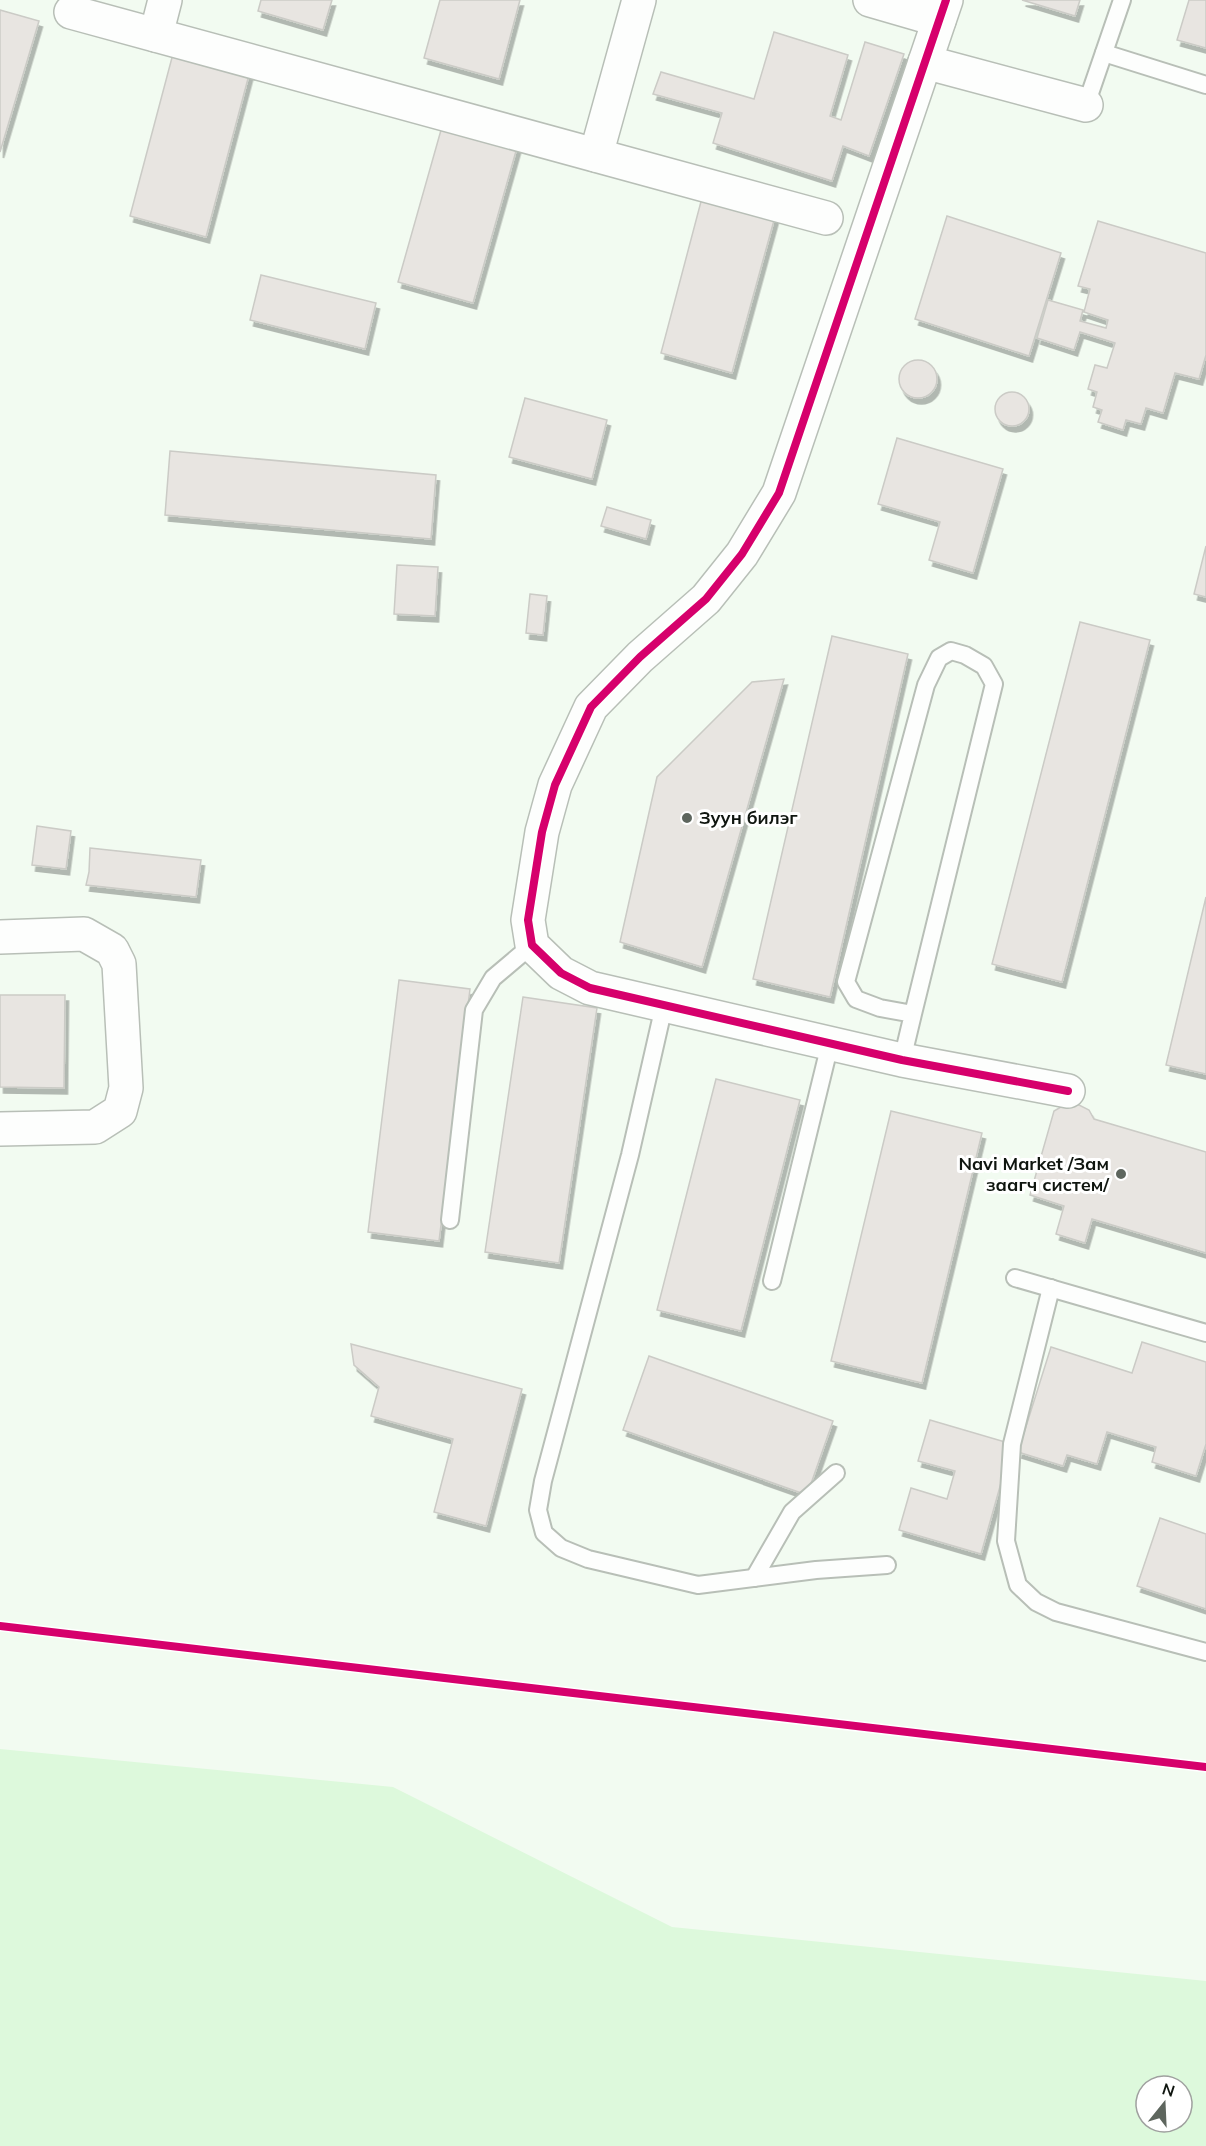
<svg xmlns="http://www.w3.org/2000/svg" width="1206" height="2146" font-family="Mulish,sans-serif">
  <defs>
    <filter id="shadow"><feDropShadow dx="3.5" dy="6" stdDeviation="0" flood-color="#0004"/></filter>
  </defs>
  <rect width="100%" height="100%" fill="#f2fbf1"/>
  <path fill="#ddf9dc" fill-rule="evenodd" d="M0,1749L393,1787L672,1927L1206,1981V2146H0ZM1146,2086H1182V2122H1146Z"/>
  <g fill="#e8e5e1" stroke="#cbcbc6" stroke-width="1.5" filter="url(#shadow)">
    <polygon points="261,0 332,0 323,30 258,11"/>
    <polygon points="440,0 520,0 499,79 424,58"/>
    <polygon points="1022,0 1080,0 1075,16"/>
    <polygon points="1189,0 1206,0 1206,48 1177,40"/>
    <polygon points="0,10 39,21 0,152"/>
    <polygon points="774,32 848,55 830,116 841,120 865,42 904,54 869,156 843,146 832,181 713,143 722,113 653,94 661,72 754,99"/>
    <polygon points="174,50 250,71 206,237 130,216"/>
    <polygon points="443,123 518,144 473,303 398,282"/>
    <polygon points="703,194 776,213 732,373 661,353"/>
    <polygon points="947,216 1061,253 1029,356 915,319"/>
    <polygon points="1098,221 1206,253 1206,355 1199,379 1175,373 1163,413 1146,408 1141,424 1126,420 1123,430 1098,422 1102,410 1093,407 1097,392 1088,389 1095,365 1107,368 1115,343 1080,332 1074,350 1037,338 1048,300 1083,310 1080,321 1106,328 1108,320 1084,312 1090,289 1078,286"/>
    <polygon points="261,275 376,303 365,349 250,320"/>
    <circle cx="918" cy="379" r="19"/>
    <circle cx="1012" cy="409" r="17"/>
    <polygon points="525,398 607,420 592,479 509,457"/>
    <polygon points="897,438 1003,469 973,573 929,560 940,522 878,504"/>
    <polygon points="170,451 436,475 431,539 165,515"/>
    <polygon points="607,507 651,520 646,539 601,526"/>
    <polygon points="1206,546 1206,597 1194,594"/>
    <polygon points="397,565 438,567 435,616 394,614"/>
    <polygon points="530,594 547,596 543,635 526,633"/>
    <polygon points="1080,622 1150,640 1062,982 992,964"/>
    <polygon points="832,636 908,654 830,997 753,979"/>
    <polygon points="784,679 702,967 620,942 657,777 752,682"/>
    <polygon points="37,826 71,831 66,869 32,865"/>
    <polygon points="90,848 201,860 196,897 86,885 89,872"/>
    <polygon points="1206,897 1206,1074 1166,1065"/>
    <polygon points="399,980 470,989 439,1241 368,1232"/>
    <polygon points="0,995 65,995 64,1088 0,1087"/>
    <polygon points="523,997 597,1008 559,1263 485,1252"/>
    <polygon points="716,1079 800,1100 741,1331 657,1310"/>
    <polygon points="1066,1104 1079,1105 1089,1110 1094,1119 1206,1152 1206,1253 1092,1219 1085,1243 1056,1234 1064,1206 1030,1195 1054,1111"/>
    <polygon points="891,1111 982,1133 922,1383 831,1361"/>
    <polygon points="1142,1342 1206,1362 1206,1444 1196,1476 1152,1462 1156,1447 1107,1432 1097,1464 1067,1455 1063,1466 1018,1452 1051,1347 1132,1373"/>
    <polygon points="351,1344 522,1389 486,1526 434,1512 453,1439 371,1416 379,1387 354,1365"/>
    <polygon points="649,1356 833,1421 807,1495 623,1430"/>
    <polygon points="930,1420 1012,1444 981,1554 899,1530 911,1488 947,1499 955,1471 918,1461"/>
    <polygon points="1160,1518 1206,1534 1206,1609 1137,1586"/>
  </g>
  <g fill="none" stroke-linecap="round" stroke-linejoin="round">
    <g stroke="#b8bfb7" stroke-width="20">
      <g id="service">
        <polyline points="1104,53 1206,85"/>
        <polyline points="1086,105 1122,0"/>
        <polyline points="664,1006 630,1155 543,1481 538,1510 544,1533 561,1548 588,1559 698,1585 816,1570 887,1565"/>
        <polyline points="902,1060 913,1014 994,684 984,666 965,655 951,651 939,658 926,685 846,982 856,999 880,1008 913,1014"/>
        <polyline points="450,1220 474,1010 493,978 532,945"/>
        <polyline points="1015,1278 1206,1333"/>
        <polyline points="772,1281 830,1044"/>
        <polyline points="1051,1288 1012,1444 1006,1541 1018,1585 1036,1602 1056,1612 1206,1652"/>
        <polyline points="754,1578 792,1512 836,1473"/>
      </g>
    </g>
    <g stroke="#b8bfb7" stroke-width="36">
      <g id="minor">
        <polyline points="870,0 939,20"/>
        <polyline points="946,0 779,493 742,554 706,599 640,657 591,707 555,785 542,832 528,920 532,945 561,973 590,988 902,1060 1068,1091"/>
        <polyline points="71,12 826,218"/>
        <polyline points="156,35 165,0"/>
        <polyline points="925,62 1086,105"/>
        <polyline points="596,155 639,0"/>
        <polyline points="0,937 84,934 112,950 119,964 126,1088 120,1111 95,1127 0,1129"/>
      </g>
    </g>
    <polyline stroke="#dcdedc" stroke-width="4" stroke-dasharray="4.5 4.5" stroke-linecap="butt" points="0,1626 1206,1767"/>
    <use href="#service" stroke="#fdfefd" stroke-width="16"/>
    <use href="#minor" stroke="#fdfefd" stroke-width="33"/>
    <g stroke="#fff" stroke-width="11">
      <g id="cycleway">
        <polyline points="946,0 779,493 742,554 706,599 640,657 591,707 555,785 542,832 528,920 532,945 561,973 590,988 902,1060 1068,1091"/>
        <polyline points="0,1626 1206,1767"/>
      </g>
    </g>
    <use href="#cycleway" stroke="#d6006c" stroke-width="8"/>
  </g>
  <g fill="#5e665e" stroke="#fff" stroke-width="2">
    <circle cx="687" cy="818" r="6"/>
    <circle cx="1121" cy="1174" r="6"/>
  </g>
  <g text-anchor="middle" stroke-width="6" stroke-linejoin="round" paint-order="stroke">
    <g font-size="18" font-weight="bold" fill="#0f150f" stroke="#fff" text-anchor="start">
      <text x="699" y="824">Зуун билэг</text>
      <text x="1109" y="1170" text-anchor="end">Navi Market /Зам<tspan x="1109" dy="21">заагч систем/</tspan></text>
    </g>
  </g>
  <g transform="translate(1164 2104) rotate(18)"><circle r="28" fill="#ffffff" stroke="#9fa19f" stroke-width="1.5"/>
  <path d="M0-4.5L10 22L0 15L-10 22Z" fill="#5e665e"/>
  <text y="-9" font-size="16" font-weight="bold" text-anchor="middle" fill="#0f150f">N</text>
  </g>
</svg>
